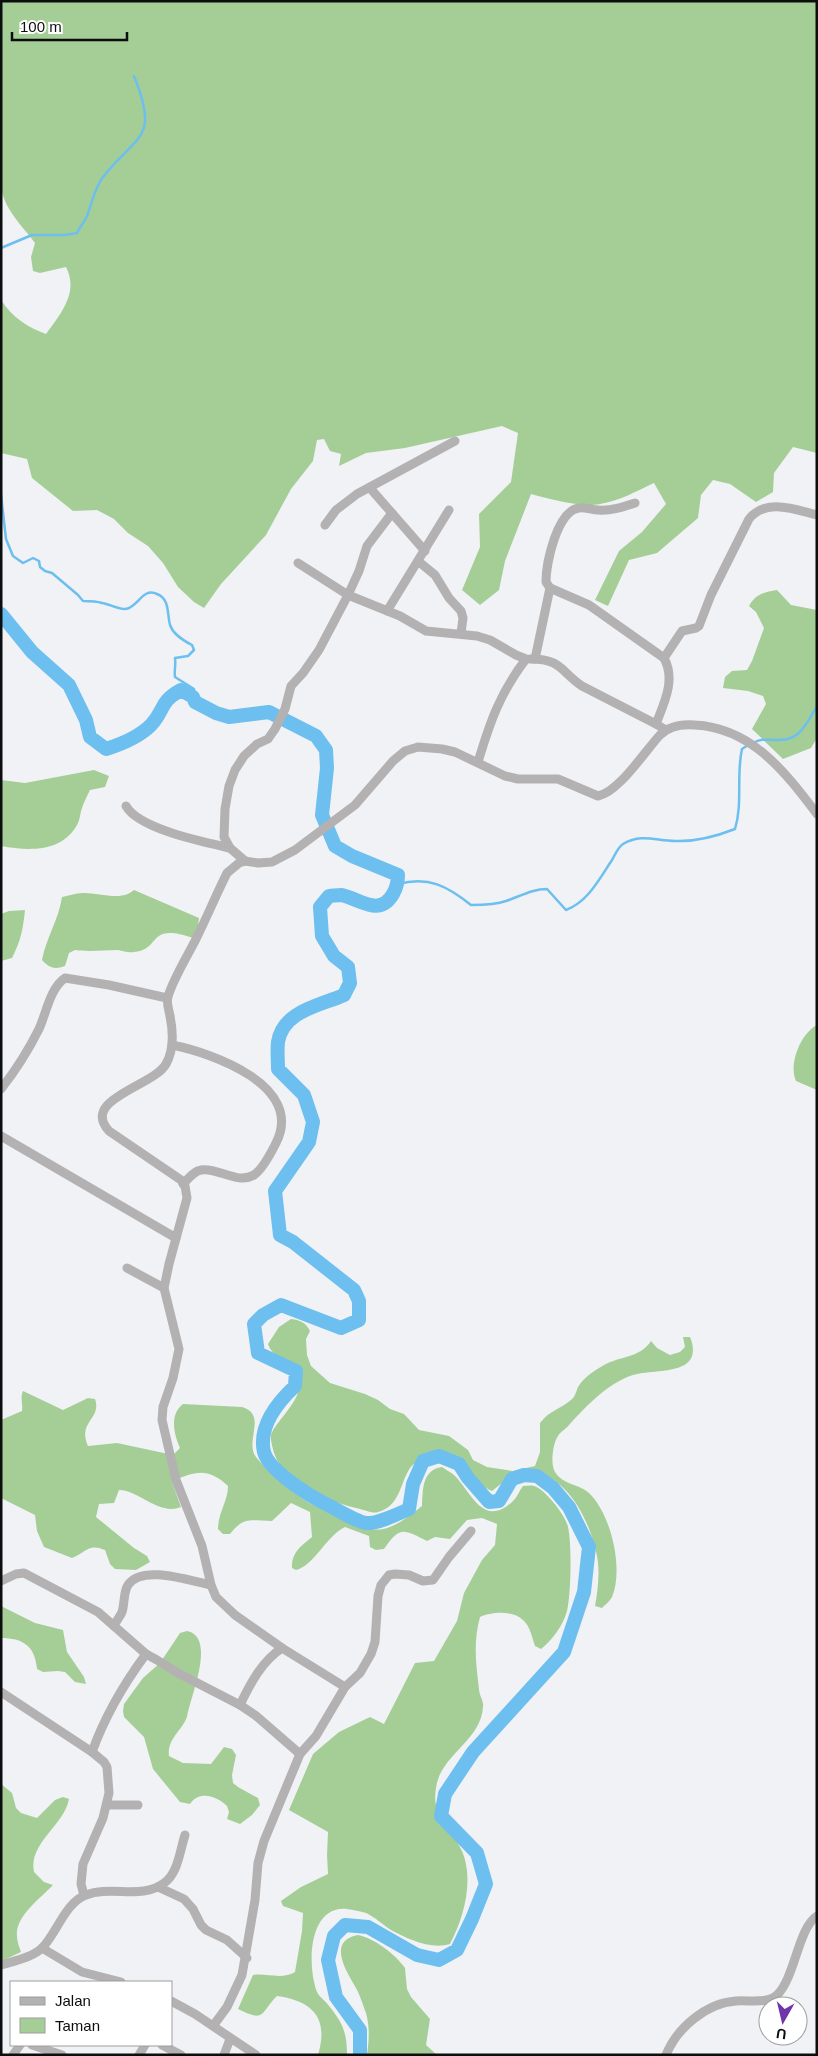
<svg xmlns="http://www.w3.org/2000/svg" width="818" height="2056" font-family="Helvetica,sans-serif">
  <rect width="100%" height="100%" fill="#f0f2f6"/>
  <g fill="#a5ce97">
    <path d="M1,1H817V453L793,447L774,473L773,492L756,502L730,484L713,480L701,495L698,518L657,553L629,560L608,606L595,600L619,551L642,532L666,504L654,483C637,491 619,501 600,504C581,508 550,499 531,494L505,561L499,590L480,605L462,590L480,547L479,514L511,482L518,433L502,426L405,448L366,453L339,466L341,454L330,451L324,439L317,440L313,461L291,489L266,535L221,584L204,608L194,602L178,587L163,563L148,546L128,533L114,519L97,510L73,511L32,478L27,459L1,453V300C12,317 27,327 46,334C61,314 79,292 66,267L40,273L33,271L31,257L35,243C22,225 4,210 1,186Z"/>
    <path d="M777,590L791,605L817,610V738L811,748L783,759L752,729L766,704L763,696L748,691L723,688L725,677L732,671L747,670L752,661L764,628L756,612L749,606C756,594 764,592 777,590Z"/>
    <path d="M94,770L109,776L105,787L90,790C87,796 84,802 82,808C80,813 80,819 78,823C63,853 29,851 1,846V780L25,783Z"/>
    <path d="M134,890L199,918L197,932L193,938C146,922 162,950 134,952C129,953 123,951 118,950C103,950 91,952 75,950L69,953L65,966C55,970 49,968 42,960C46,938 59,919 62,897C68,896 76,893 82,893C98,892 121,902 134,890Z"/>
    <path d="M25,910C23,929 21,940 12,958L1,961V914L9,911Z"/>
    <path d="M817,1025V1090L796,1081C788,1064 801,1033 817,1025Z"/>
    <path d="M291,1319C301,1320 306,1323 310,1331L306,1339L307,1355L311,1366L330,1383L365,1394L378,1400L390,1409L404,1414L419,1430L449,1436L468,1450L473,1460L487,1467L513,1471L535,1466L540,1452V1423C550,1410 559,1410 571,1400C575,1397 576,1392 578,1387C584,1377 594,1371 604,1365C620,1356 640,1358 651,1341L657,1348L670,1355L680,1352L685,1347L683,1337H690C694,1346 695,1358 686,1364C674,1372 651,1371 637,1374C611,1380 587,1405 569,1425C566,1429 560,1432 558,1436C553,1443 550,1464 555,1472C564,1486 579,1483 590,1494C611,1515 624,1569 612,1597C610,1601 605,1605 602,1608L595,1606C598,1590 600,1571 597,1556C590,1520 563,1462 517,1475C508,1477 500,1485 492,1491C471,1483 463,1452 439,1451C434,1451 429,1454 425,1456C420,1460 414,1463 410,1468C400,1483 400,1506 378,1512C373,1514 365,1510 360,1509C330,1502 285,1486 274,1453C273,1449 270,1439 271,1435C272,1430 278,1423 281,1419C296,1400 305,1389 297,1365C286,1360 272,1357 268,1344L279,1327Z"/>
    <path d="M23,1391L63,1410L88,1398L95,1399C102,1420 77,1421 88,1446L117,1443L173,1455L180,1448C174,1434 169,1415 183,1404L242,1407C268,1415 244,1441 256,1457C267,1471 298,1498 315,1506C323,1510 332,1512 340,1516C346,1519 340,1517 346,1521C354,1527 373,1531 383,1529C398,1526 410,1515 422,1506C423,1489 422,1470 442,1467C446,1470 451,1472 455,1476C471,1492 483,1528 512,1502C517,1498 519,1491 523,1486C527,1486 531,1485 534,1486C545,1489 566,1516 568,1527C572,1544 571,1594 567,1611C563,1626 552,1640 541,1649L535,1646C532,1637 530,1626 523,1620C513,1610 491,1612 480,1617C473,1643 476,1663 479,1689C479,1695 484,1701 483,1707C481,1741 440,1755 436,1788C431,1817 450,1827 461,1849C475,1878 464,1918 450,1944C431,1950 408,1939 391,1930C383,1925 375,1917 366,1913C360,1911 353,1910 347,1909C308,1905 307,1966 317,1992C319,1997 326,2001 329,2006C343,2023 347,2033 347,2055H318C329,2018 313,2001 277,1996C260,2013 266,2023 238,2009L253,1975C267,1973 282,1980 295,1972L302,1931L303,1913L283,1906L281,1901L301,1887L328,1874L327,1855L328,1832L289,1810L313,1754L339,1732L370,1717L384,1724L415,1663L434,1661L457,1621L464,1593L482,1560L495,1545L497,1524L482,1518L467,1520L450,1539L435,1537L427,1541C403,1529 400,1526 384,1549L376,1550L370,1547L369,1536L345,1527C326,1536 314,1566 296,1570L292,1568C291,1553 301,1546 312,1537L310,1512L291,1503L272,1521C251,1521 244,1516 230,1534H223L218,1529C218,1513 228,1501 228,1486C209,1468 195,1470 172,1482L181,1507C159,1516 139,1490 119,1490L114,1503L99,1504L96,1517L134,1548L147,1556L150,1562L136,1570L115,1569L110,1564L105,1550C88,1543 87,1552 72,1558L44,1547L37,1531L35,1515L1,1498V1420L22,1411C23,1403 20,1398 23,1391Z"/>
    <path d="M1,1606L35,1623L63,1630L67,1652L84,1677L86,1684L75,1682L65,1672L58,1671L43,1672L37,1669C35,1646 23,1638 1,1638Z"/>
    <path d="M187,1631C217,1637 190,1697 187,1717C181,1732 167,1739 169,1756L183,1763L211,1764L224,1747L232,1749L236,1755L232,1775L233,1783L238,1787L258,1798L260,1805L252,1815L240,1824L227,1819L229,1812L227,1806C217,1796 199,1790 190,1804L180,1802L153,1769L144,1737L124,1717L123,1711L124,1704L143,1678L160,1663L180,1633Z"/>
    <path d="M1,1784L12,1793L16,1808L21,1813L37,1818L55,1800L63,1797L69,1799C64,1826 28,1843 34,1872L44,1882L53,1885C41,1898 15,1916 17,1936C17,1941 19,1947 21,1952L2,1961Z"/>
    <path d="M358,1935C374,1938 395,1954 405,1968L407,1989L411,1997L430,2019L426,2045L437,2055H367C369,2040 370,2028 366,2013C363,2005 360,1995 356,1988C347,1972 326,1941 358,1935Z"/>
  </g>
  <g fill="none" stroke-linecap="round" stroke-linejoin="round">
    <g stroke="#6cbfee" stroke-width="2.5">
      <path d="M1,248L32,235H65L77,233C80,227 84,222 87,216C92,203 94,189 103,177C137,134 160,140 134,76"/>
      <path d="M1,495L6,539L13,556L23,563L33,558L39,561L40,567L45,571L52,573L78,595L83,601C89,601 96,601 102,603C109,604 118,609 125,609C138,608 142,587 157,594C170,599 167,614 170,625C173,634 184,641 192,645L194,650L188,656L175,658C176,665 174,671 175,677L194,689L195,702"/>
      <path d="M753,743C762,738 767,740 777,740C801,741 805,724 817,707"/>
      <path d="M398,884C429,876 447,886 471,905C483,905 495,905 506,901C521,896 532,889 547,889L566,910C588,902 600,878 612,860C615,855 618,847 623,844C642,833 656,841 675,841C695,842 717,836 735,829C743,803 736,775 742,749L748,745"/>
    </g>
    <path stroke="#6cbfee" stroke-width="14" d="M1,614L32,652L69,685L86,720L90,737L106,749C122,744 139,737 151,725C165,710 159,702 181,690L193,697L195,702L216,713L229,717L269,712L316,736L326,750L327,768L322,815L335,846L352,856L398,875C398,883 397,887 393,894C379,918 359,898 341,895C337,895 332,896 329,896L320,907L322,936L334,956L348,967L350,983L344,995C319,1006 283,1011 278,1042C277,1050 278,1060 278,1069L304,1095L313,1122L309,1142L275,1191L280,1235L293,1242L354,1290L359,1301V1320L341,1328L281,1305L263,1315L254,1324L258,1353L296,1371L295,1386C278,1402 258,1426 264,1452C269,1471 311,1497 328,1505C338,1510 355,1521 366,1523C377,1524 398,1514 409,1509L413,1484L423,1461L439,1456L459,1464L468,1478L489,1502L499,1501L512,1479L524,1475L537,1476L553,1488L569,1507L589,1547L584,1592L564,1652L473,1752L445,1794L441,1816L477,1853L486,1884L472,1919L457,1950L439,1960L417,1955L368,1927L345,1925L334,1936L328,1960L336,1997L360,2030V2055"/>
    <g stroke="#b3b1b1" stroke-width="9">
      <polyline points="370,488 425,551"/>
      <polyline points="325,525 336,510 357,494 455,441"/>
      <polyline points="418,561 435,575 449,598 461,611 463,618 461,633"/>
      <polyline points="298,563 348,595 359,571 367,546 392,513"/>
      <polyline points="550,588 589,605 664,658"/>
      <polyline points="387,611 449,510"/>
      <path d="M530,659C562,659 560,671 582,686L656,724"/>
      <path d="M535,659L550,588L546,582C546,563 557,511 579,508C585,507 592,510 598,510C611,511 623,507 635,503"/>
      <path d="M666,730L656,724C664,703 676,680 664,658L682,631L696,628L699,626L711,595L749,519C766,498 794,509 817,515"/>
      <path d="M126,806C139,829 204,842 230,848"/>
      <path d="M245,861L230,848L224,837L225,809L229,786L235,770L244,756L257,744L268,739L275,729L285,709L291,686L303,673L319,650L348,595L400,616L426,631L477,636L490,640L516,655L526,659C500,693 490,722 478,762"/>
      <path d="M172,1045C213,1053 305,1086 276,1143C271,1153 263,1169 254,1175C237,1185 218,1167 201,1170C194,1171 188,1179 183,1184"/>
      <path d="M1,1089C16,1070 28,1051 39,1029C46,1014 50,988 65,978L109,985L167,998"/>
      <polyline points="1,1136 176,1238"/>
      <polyline points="127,1268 164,1288"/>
      <polyline points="1,1581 16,1574 24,1573 98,1612 146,1654 157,1660 178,1673 240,1705 255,1715 300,1754"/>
      <path d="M114,1626C116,1621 120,1617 122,1612C125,1603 123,1593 128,1585C142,1564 190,1581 211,1585"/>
      <path d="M345,1687L282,1648L235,1615L216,1597L211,1585L202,1546L176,1480L162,1420L163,1407L173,1378L179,1349L164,1288L169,1264L187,1198L185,1186L181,1180L109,1131C80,1099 154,1086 166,1064C174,1050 173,1031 170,1016C169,1010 166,1002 168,997C172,981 188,955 196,939C207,917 216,895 227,873L239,863L245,861L258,863L272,862L295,850L355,805L393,761L405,751L418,747L442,749L455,752L505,776L518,779H558L598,796C619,792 645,751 660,735C669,726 683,724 695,725C752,728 785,772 817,814"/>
      <polyline points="1,1692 92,1752 104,1762 107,1767 109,1793 103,1818 83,1864 81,1884 84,1895"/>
      <path d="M240,1705C250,1684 262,1661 282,1648"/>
      <path d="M92,1752C105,1716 123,1685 146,1654"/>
      <polyline points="107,1805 138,1805"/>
      <polyline points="158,1887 184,1899 193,1909 201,1925 206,1930 227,1940 247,1958"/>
      <polyline points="42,1948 82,1972 121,1982"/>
      <path d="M1,1965C14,1961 34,1957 43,1947C57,1932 66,1902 86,1895C111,1885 142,1900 164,1883C178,1874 180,1850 185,1835"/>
      <polyline points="171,2001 195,2014 256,2055"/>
      <polyline points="213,2026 227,2007 242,1975 255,1900 258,1863 264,1841 300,1754 316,1736 345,1687 360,1673 371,1654 375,1642 378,1596 381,1585 389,1575 395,1574 409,1575 423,1581 433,1580 449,1557 471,1531"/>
      <polyline points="32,2045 62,2055"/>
      <polyline points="162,2045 181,2055"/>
      <polyline points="13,2055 20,2045"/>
      <polyline points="139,2055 145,2045"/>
      <polyline points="224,2055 230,2039"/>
      <path d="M666,2055C677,2028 706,2003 736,2001C749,2000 768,2004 777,1995C795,1978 798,1928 817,1916"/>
    </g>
  </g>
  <rect width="818" height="2056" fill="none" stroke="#0c0d0e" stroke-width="5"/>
  <rect x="10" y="1981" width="162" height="65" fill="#ffffff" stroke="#9e9e9f"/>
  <rect x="20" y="1997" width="25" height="8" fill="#b3b1b1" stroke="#9e9e9f"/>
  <text x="55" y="2006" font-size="15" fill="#0c0d0e">Jalan</text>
  <rect x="20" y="2018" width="25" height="15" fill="#a5ce97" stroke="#9e9e9f"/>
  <text x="55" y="2031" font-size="15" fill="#0c0d0e">Taman</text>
  <g transform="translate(783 2021) rotate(188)"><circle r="24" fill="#ffffff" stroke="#9e9e9f"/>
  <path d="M0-4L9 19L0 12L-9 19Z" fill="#7135ab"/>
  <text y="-8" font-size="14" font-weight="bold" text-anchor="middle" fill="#0c0d0e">U</text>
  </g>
  <path d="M12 32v8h115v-8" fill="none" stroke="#0c0d0e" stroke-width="2.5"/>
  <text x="20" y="32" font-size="15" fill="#0c0d0e" stroke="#ffffff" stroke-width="4" paint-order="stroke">100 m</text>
</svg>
